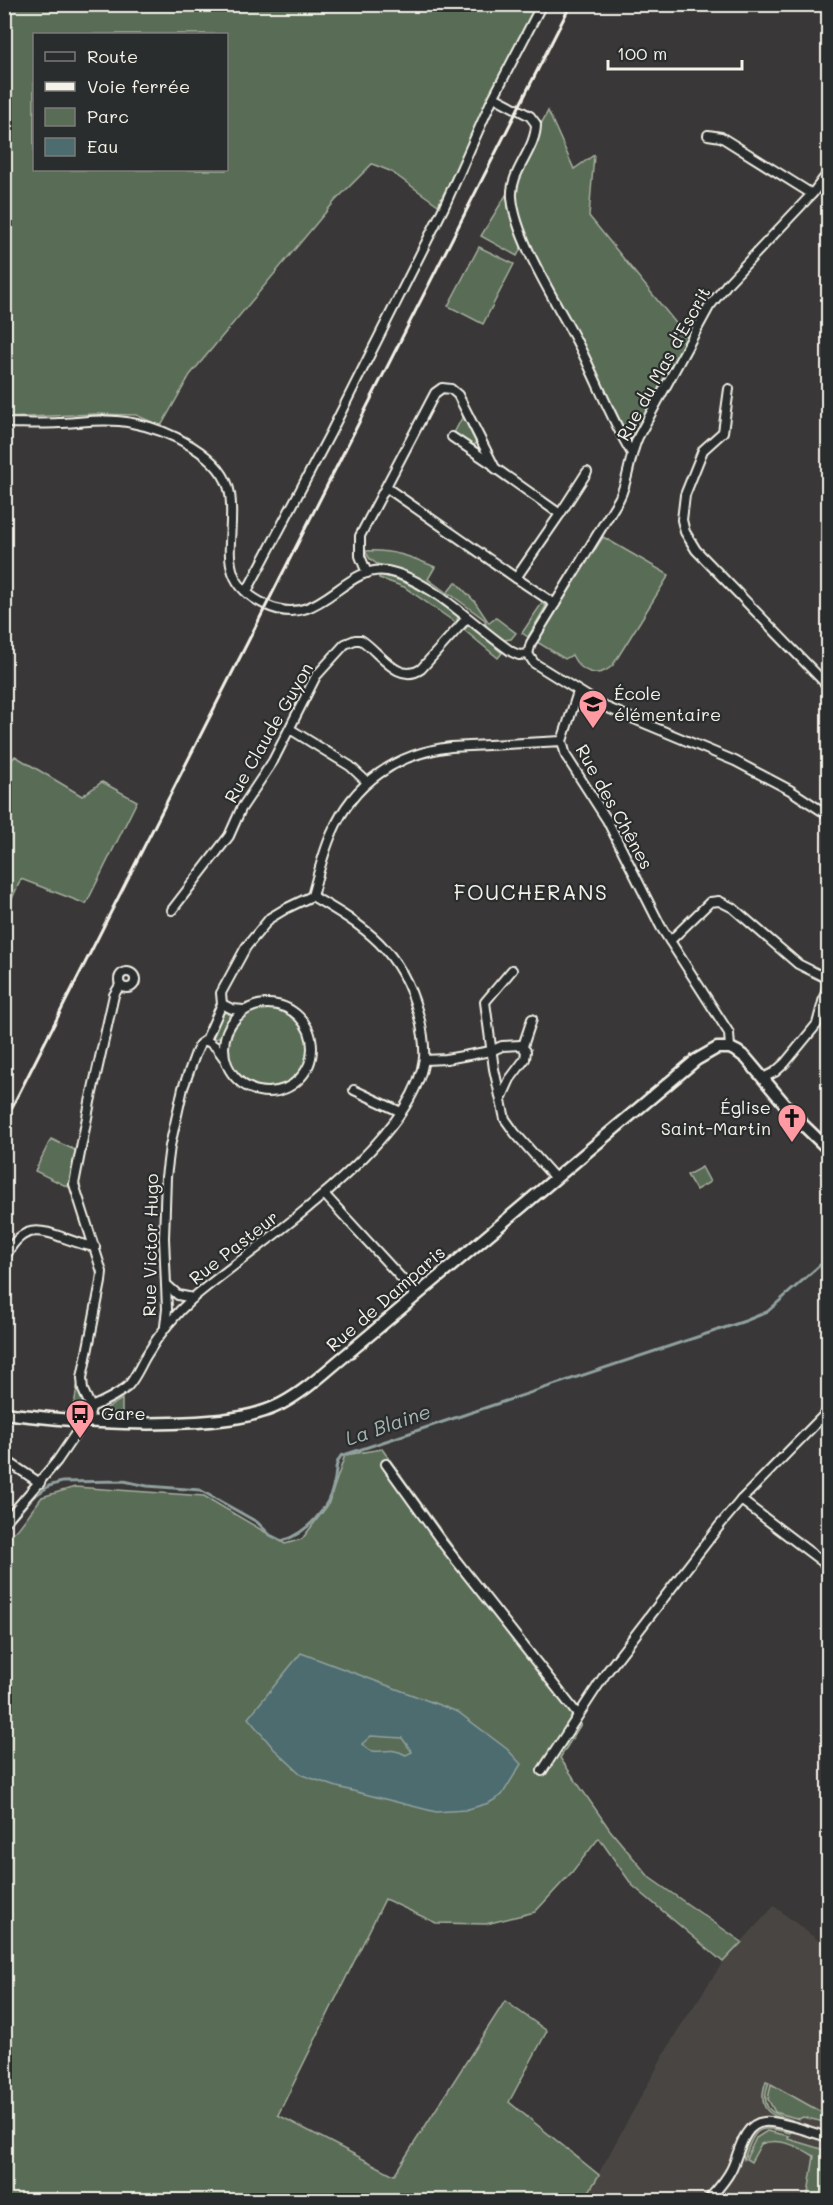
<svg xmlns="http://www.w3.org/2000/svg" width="833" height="2205" font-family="Mali,sans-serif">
  <rect width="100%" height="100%" fill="#393737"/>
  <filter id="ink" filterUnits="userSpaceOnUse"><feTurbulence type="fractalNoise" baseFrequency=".0167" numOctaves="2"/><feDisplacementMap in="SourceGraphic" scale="12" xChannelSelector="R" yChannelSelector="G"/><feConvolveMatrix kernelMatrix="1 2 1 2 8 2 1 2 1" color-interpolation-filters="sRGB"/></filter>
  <g filter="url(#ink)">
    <polygon fill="#4a4442" points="774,1906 828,1948 828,2200 584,2200 676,2033 723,1962"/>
    <g fill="#596c56" stroke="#a6ae9f" stroke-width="1.5" fill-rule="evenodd">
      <path d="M4,5H537L438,205L390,171L372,164L335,201L190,375L161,426L136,415L95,414L5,418ZM34,34H226V170H34Z"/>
      <polygon points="548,111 574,169 594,155 589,216 688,338 630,440 536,257 508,187"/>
      <polygon points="506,195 522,246 517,256 481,236"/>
      <polygon points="479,247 514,264 483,324 448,306"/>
      <polygon points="463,416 476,443 474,445 454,433"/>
      <path d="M603,537L669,575L613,665C598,680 580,672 572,655L565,659L537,642Z"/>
      <path d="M365,551C391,549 412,557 435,567L428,579L447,593L456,582L475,602L489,623L496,618L516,633L511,639L504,640L486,626L485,620L450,594L445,595L409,573L377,564L370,559Z"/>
      <path d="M380,575C410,581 432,597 458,615L457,621L456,623L404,587L379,578Z"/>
      <polygon points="542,603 546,606 528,637 522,633"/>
      <polygon points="468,626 472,626 497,647 496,648 502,653 498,658 464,630"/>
      <polygon points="15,756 82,796 102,782 137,801 86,904 21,879 5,914 5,769"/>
      <circle cx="268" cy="1048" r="41"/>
      <polygon points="224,1012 229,1014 229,1020 221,1037 215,1039 212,1036"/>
      <polygon points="51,1139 77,1151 68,1187 35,1171"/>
      <polygon points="702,1167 710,1182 696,1190 687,1175"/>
      <polygon points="77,1388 84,1406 80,1413 72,1416"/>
      <polygon points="122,1399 122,1413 105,1412 107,1408"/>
      <polygon points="382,1449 581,1724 560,1758 610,1830 650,1878 742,1942 723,1962 632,1885 599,1838 572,1872 535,1912 486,1924 436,1923 385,1899 278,2115 394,2175 505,2001 547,2031 509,2102 599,2175 584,2200 5,2200 5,1538 18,1529 42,1497 75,1487 204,1496 285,1544 302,1539 328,1505 345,1455"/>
      <path d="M766,2081L769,2082C760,2108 769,2113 792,2120L793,2122C767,2116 757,2108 766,2081Z"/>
      <polygon points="771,2084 828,2116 828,2123 803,2117 799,2119 775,2112 768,2099"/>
      <path d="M771,2125L791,2131L790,2133C756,2124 756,2128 744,2159L743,2155C749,2140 752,2126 771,2125Z"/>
      <path d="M767,2131L789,2136L788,2139L828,2151V2200H807L814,2156C798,2146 779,2137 761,2144L751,2162L746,2159L756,2138Z"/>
    </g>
    <path fill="#4d6c6f" stroke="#90a19f" stroke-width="1.5" fill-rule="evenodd" d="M301,1653L458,1712L507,1749L521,1764L502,1795L489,1803L465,1810L436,1812L337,1787L302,1775L274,1749L248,1718ZM371,1736L402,1738L412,1752L406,1755C385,1743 377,1760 362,1744Z"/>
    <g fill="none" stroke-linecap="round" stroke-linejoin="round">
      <path stroke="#90a19f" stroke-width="3" d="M4,1530L33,1497L49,1486L62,1482L124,1481L147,1486L200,1490L257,1522L270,1535L282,1541C307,1533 329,1509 334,1483C337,1473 334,1464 341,1456L745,1321L767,1312L828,1258"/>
      <g stroke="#f4f1e8" stroke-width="12">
        <g id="street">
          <path d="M494,97L530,116L536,124C536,150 510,171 512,197C515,239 557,303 577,342C596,378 610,417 631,452"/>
          <polyline points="708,135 721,137 812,194"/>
          <polyline points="729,389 723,432 703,450 685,495 682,520 685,532 696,550 828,686"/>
          <path d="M4,423C23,423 41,424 59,423C83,422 108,418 132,423C166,429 224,455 230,494C237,539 211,579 266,605C320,631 343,564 387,571C430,579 476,628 512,652L519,655L528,654"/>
          <polyline points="452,437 492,464"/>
          <polyline points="560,514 587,472"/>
          <polyline points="367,573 360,556 360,536 435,393 442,388 451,389 458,395 495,468 560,514 516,578 387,488"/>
          <polyline points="516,578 555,604"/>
          <polyline points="247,591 331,432 444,207 491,102 542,4"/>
          <path d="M528,654L531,643L619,499C629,480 629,457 638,437L709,307L728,283L812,194L828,173"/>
          <polyline points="528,654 534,663 603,706 735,761 790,790 828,815"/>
          <polyline points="290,729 350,766 367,782"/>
          <polyline points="562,741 578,692"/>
          <path d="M172,910L229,836L241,809L273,761L316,676L345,644L355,640H361C379,651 398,685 421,669L467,618"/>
          <polyline points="670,941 710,902 719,901 733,908 798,964 828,979"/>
          <polyline points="512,970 485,1002 494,1069 505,1119 515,1133 554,1177"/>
          <circle cx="127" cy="980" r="8"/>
          <circle cx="268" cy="1048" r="44"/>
          <polyline points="222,1004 232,1009 244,1010"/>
          <polyline points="206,1040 216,1047 224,1058"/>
          <polyline points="523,1046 532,1019"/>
          <polyline points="424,1060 446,1059 491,1051 502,1046 521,1045 526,1051 525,1059 510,1079 501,1099"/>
          <polyline points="763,1078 775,1072 785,1063 817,1024 828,983"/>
          <polyline points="354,1090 401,1112"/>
          <polyline points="324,1194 416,1294"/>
          <path d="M4,1260C27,1208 56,1241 95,1247"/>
          <polyline points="167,1285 178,1295 193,1298"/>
          <path d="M165,1326L167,1309L164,1238L166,1177L170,1146L183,1088L195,1055L200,1044L206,1040L222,1004L221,993L246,947L270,918L285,909L312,896C318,875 323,853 332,833C353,783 397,753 451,747L562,741L566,756L607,820L661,927L729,1033L730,1048"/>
          <path d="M91,1407C103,1402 116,1396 127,1387C135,1379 140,1366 146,1356C159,1334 175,1314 194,1297C257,1244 414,1144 424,1058C425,1045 422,1026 418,1013C401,950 366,927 312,896"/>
          <polyline points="4,1459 40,1483"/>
          <polyline points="386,1464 444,1545 578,1715"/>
          <polyline points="741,1500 828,1566"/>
          <polyline points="4,1523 57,1461 80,1427 89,1417 91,1407 83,1390 82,1378 101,1282 102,1272 74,1184 90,1102 114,995 120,985"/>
          <polyline points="542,1771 606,1673 720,1525 741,1500 828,1411"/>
          <path d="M708,2200C716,2191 725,2182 731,2170C739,2155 742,2124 764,2122C779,2120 813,2133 828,2137"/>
        </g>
      </g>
      <g stroke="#f4f1e8" stroke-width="15">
        <path id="secondary" d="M4,1413C71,1421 129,1426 197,1422C225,1420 256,1417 281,1404C306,1391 326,1371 347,1354L696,1060L717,1048H730L738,1052L746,1058L799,1121L828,1149"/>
      </g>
      <use href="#street" stroke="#2a2d2e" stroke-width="8"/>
      <use href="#secondary" stroke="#2a2d2e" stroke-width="10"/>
      <polyline stroke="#f4f1e8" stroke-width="3" points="4,1123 571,4"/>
    </g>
  </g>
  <defs>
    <g id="school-pin" transform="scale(1.5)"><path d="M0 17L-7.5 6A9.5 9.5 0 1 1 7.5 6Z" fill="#ff9aa2" stroke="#2a2d2e"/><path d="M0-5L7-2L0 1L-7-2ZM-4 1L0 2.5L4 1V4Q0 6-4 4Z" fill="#111"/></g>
    <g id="church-pin" transform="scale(1.5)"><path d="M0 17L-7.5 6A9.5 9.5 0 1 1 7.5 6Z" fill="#ff9aa2" stroke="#2a2d2e"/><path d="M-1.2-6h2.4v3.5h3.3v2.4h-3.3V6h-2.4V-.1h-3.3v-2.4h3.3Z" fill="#111"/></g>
    <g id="bus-pin" transform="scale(1.5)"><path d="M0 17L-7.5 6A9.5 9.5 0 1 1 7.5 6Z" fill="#ff9aa2" stroke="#2a2d2e"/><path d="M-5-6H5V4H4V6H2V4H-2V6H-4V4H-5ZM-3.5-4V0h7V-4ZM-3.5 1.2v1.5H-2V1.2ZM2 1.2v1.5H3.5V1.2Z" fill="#111"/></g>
  </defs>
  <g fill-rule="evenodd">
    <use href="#school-pin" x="593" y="704"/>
    <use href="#church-pin" x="792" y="1118"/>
    <use href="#bus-pin" x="80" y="1414"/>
  </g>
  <g text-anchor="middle" stroke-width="4.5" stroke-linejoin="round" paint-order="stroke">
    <g font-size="18" fill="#f4f1e8" stroke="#2a2d2e">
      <text transform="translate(664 364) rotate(-61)" y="6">Rue du Mas d'Escrit</text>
      <text transform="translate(269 733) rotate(-60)" y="6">Rue Claude Guyon</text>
      <text transform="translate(614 807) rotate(61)" y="6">Rue des Chênes</text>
      <text transform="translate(151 1245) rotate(-89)" y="6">Rue Victor Hugo</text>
      <text transform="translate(234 1248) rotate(-38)" y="6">Rue Pasteur</text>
      <text transform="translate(386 1299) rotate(-41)" y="6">Rue de Damparis</text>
    </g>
    <g font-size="18" fill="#f4f1e8" stroke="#2a2d2e" text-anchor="start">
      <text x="614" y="700">École<tspan x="614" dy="21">élémentaire</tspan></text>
      <text x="771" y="1114" text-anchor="end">Église<tspan x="771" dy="21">Saint-Martin</tspan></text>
      <text x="101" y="1420">Gare</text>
    </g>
    <g font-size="20" font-style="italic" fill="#a9b5b2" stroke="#2a2d2e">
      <text transform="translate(388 1425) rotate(-19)" y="7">La Blaine</text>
    </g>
    <g font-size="21" letter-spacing="1.5" fill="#f4f1e8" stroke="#2a2d2e">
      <text x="531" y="900">FOUCHERANS</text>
    </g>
  </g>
  <rect width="833" height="2205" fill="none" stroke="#2a2d2e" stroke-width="24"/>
  <rect x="12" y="12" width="809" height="2181" fill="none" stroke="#f4f1e8" stroke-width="2" filter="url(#ink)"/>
  <rect x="33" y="33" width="195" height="138" fill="#2a2d2e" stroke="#7b7b78" stroke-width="1.5"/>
  <rect x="45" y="52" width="30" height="9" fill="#2a2d2e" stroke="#7b7b78" stroke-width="1.5"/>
  <text x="87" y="63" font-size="18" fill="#f4f1e8">Route</text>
  <rect x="45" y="82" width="30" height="9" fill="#f4f1e8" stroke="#7b7b78" stroke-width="1.5"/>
  <text x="87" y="93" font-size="18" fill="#f4f1e8">Voie ferrée</text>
  <rect x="45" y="108" width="30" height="18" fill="#596c56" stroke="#7b7b78" stroke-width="1.5"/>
  <text x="87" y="123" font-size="18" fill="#f4f1e8">Parc</text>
  <rect x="45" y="138" width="30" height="18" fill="#4d6c6f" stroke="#7b7b78" stroke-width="1.5"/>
  <text x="87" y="153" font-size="18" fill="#f4f1e8">Eau</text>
  <path d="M608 60v9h134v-9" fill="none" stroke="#f4f1e8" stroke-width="3"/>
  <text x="617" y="60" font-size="18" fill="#f4f1e8" stroke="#2a2d2e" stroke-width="4.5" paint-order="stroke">100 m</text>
</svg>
